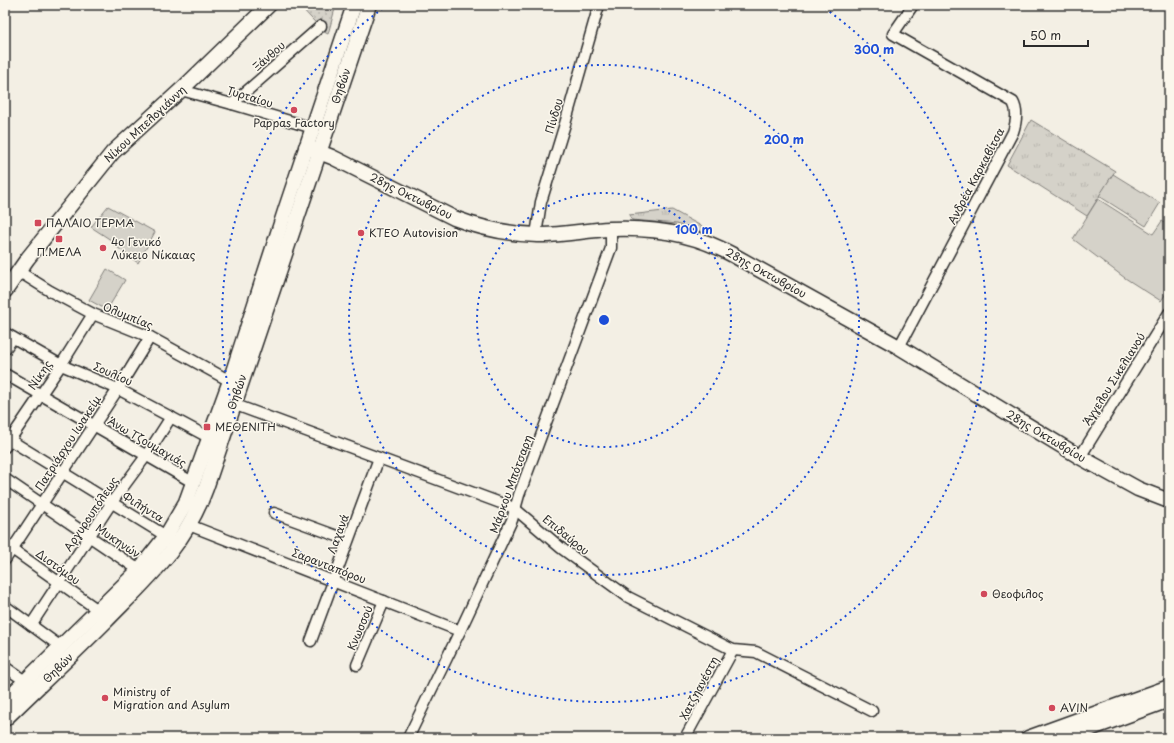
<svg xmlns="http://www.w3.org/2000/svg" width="1174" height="743" font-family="'Playpen Sans',sans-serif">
  <defs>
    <pattern id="grass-tufts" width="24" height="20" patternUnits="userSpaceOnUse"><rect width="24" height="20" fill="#d5d2c9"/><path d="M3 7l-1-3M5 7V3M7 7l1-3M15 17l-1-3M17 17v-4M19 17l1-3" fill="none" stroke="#b7b4ad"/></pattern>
    <pattern id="park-dots" width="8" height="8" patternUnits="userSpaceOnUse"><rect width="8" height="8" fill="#d5d2c9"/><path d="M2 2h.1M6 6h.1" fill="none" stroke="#b7b4ad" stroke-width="1.8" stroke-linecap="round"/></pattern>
  </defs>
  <rect width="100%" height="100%" fill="#f3efe4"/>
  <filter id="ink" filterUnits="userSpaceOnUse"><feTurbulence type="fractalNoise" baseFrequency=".025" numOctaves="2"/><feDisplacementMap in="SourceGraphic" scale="8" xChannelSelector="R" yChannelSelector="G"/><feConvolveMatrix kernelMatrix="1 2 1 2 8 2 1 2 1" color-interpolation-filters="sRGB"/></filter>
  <g filter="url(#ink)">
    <g fill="url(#grass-tufts)" stroke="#807e7a">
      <polygon points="1031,120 1115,171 1087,216 1007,165"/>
      <polygon points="672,210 712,232 706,233 677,224 632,220 629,215"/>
    </g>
    <polygon fill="url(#park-dots)" stroke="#807e7a" points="299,5 336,5 328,34 324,32"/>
    <g fill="#d5d2c9" stroke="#807e7a">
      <polygon points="1113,174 1160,203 1146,226 1099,196"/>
      <polygon points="1098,199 1153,234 1162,221 1169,226 1169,289 1161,301 1125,278 1073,239"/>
      <polygon points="108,206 155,232 138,263 113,244 114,242 91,227"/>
      <polygon points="107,269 125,280 107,310 89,300"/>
    </g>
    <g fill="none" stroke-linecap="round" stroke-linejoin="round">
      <g stroke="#2b2b2b" stroke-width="13">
        <g id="street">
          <polyline points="181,90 232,104 313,128"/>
          <polyline points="232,104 321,26"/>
          <polyline points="536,235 541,202 565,124 599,5"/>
          <polyline points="18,271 50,291 93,314 150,337 230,381"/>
          <polyline points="5,333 61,365 118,389 210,438"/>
          <path d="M899,347L1013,132C1016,123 1018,111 1013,102L893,34L913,5"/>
          <polyline points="5,349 13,338"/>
          <polyline points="5,374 194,483"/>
          <polyline points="233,404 514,508 561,548 628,597 733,650 756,652 872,711"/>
          <polyline points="5,437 166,536"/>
          <polyline points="5,447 61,365 93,314"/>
          <polyline points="1080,457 1169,313"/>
          <polyline points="5,479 139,570"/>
          <polyline points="274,513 348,540"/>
          <polyline points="189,525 460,631"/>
          <polyline points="5,544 98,610"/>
          <polyline points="5,560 118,389 150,337"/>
          <polyline points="5,606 61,647"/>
          <polyline points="31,625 112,502 146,456 171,417"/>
          <polyline points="311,641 379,458"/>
          <polyline points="357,665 384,601"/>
          <polyline points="5,667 25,681"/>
          <polyline points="408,738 460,631 512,520 519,495 611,248 611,229"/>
          <polyline points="685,738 733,650"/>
        </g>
      </g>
      <g stroke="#2b2b2b" stroke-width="17">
        <g id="secondary">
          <path d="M306,147L332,157L454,218C480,228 508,234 537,235C561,236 585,230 610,229C652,227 696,234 733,255L899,347L1080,457L1138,489L1169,501"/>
          <path d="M5,291C13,280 20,269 28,258L113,152L181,90L269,5"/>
          <polyline points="5,701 139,570 166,536 186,502 230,381 286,208 354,5"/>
          <path d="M5,719C39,686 73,654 106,621C148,578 185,546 206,488L369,5"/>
          <polyline points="1028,738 1169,687"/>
          <polyline points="1065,738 1169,700"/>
        </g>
      </g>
      <use href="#street" stroke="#fbf7ec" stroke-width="10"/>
      <use href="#secondary" stroke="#fbf7ec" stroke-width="14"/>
    </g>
  </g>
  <g fill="none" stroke="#1d4ed8" stroke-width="2" stroke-dasharray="2 4">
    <circle cx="604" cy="320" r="127"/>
    <circle cx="604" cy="320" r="255"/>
    <path d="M820 5A382 382 0 1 1 388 5"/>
  </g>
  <g fill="#d1495b" stroke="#fbf7ec" stroke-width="1.5">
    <circle cx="294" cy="110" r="4"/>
    <rect x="34" y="219" width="8" height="8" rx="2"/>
    <circle cx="361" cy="233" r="4"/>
    <rect x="55" y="235" width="8" height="8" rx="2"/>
    <circle cx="103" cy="248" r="4"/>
    <rect x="203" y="423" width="8" height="8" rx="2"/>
    <circle cx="984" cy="594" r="4"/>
    <circle cx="105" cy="698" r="4"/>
    <circle cx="1052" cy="708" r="4"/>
  </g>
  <g text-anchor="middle" stroke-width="3" stroke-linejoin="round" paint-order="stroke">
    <g font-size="11" fill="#2b2b2b" stroke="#fbf7ec">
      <text transform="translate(269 56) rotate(-41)" y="4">Ξάνθου</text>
      <text transform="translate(341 86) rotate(-71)" y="4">Θηβών</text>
      <text transform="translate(250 97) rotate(17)" y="4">Τυρταίου</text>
      <text transform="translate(554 116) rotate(-74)" y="4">Πίνδου</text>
      <text transform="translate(145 124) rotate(-43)" y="4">Νίκου Μπελογιάννη</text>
      <text transform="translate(976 176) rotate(-62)" y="4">Ανδρέα Καρκαβίτσα</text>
      <text transform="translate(411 196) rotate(26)" y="4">28ης Οκτωβρίου</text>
      <text transform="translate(766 273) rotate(29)" y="4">28ης Οκτωβρίου</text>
      <text transform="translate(128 316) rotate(22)" y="4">Ολυμπίας</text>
      <text transform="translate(113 374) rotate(24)" y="4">Σουλίου</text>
      <text transform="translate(40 375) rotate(-56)" y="4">Νίκης</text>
      <text transform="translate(1114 379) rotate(-58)" y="4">Άγγελου Σικελιανού</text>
      <text transform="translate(237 392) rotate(-71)" y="4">Θηβών</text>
      <text transform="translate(1046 436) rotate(31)" y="4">28ης Οκτωβρίου</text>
      <text transform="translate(147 442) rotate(30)" y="4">Άνω Τζουμαγιάς</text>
      <text transform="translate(68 443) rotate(-57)" y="4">Πατριάρχου Ιωακείμ</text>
      <text transform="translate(511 484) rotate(-70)" y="4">Μάρκου Μπότσαρη</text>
      <text transform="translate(143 507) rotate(32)" y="4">Φιλήντα</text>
      <text transform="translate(91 514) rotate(-56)" y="4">Αργυρουπόλεως</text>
      <text transform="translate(338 534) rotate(-70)" y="4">Λαχανά</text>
      <text transform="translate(566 535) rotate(39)" y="4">Επιδαύρου</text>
      <text transform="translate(118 541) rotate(34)" y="4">Μυκηνών</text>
      <text transform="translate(329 566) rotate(21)" y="4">Σαρανταπόρου</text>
      <text transform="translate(58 567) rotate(36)" y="4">Διστόμου</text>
      <text transform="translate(360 628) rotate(-67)" y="4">Κνωσσού</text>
      <text transform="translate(58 668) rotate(-44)" y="4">Θηβών</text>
      <text transform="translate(699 688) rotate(-62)" y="4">Χατζηανέστη</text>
    </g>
    <g font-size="11" fill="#2b2b2b" stroke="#fbf7ec" text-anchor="start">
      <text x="294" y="127" text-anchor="middle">Pappas Factory</text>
      <text x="46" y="227">ΠΑΛΑΙΟ ΤΕΡΜΑ</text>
      <text x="369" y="237">ΚΤΕΟ Autovision</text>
      <text x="111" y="246">4ο Γενικό<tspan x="111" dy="13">Λύκειο Νίκαιας</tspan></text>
      <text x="59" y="256" text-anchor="middle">Π.ΜΕΛΑ</text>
      <text x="215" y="431">ΜΕΘΕΝΙΤΗ</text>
      <text x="992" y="598">Θεοφιλος</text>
      <text x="113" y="696">Ministry of<tspan x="113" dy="13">Migration and Asylum</tspan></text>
      <text x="1060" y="712">AVIN</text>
    </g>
  </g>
  <circle cx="604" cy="320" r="6" fill="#1d4ed8" stroke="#fbf7ec" stroke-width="2"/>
  <g font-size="12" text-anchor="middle" font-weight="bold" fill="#1d4ed8" stroke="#fbf7ec" stroke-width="3" stroke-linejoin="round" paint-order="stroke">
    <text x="874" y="54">300 m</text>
    <text x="784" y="144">200 m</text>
    <text x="694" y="234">100 m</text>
  </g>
  <rect width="1174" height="743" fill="none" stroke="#fbf7ec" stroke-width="20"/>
  <rect x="10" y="10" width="1154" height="723" fill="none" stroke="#2b2b2b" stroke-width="1.5" filter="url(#ink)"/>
  <path d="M1024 40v6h64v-6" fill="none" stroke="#2b2b2b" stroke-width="2"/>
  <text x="1030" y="40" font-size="12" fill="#2b2b2b" stroke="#fbf7ec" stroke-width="3" paint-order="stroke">50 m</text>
</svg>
